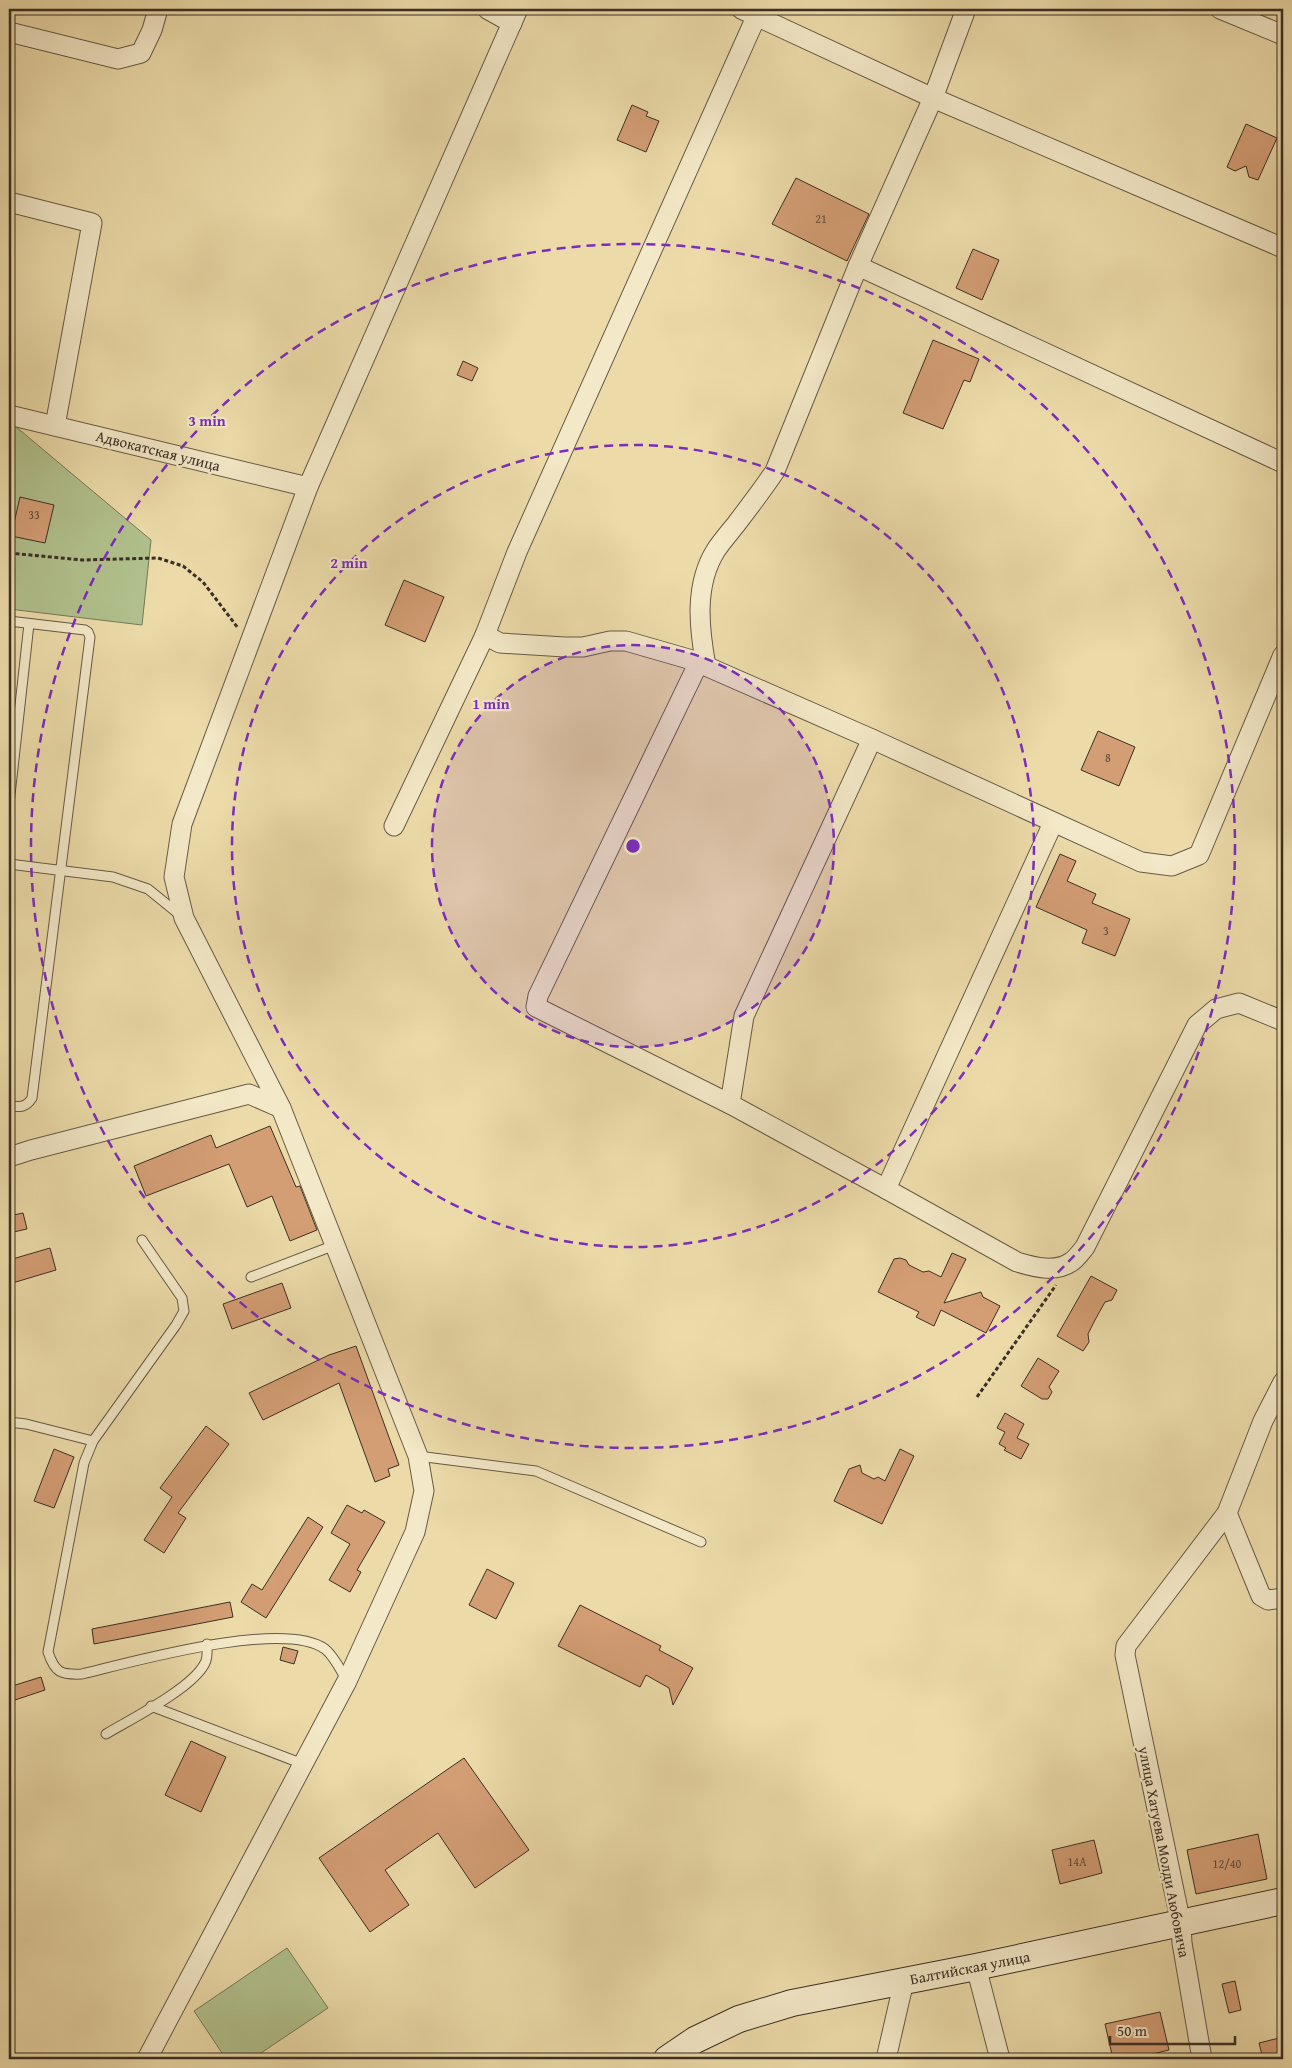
<svg xmlns="http://www.w3.org/2000/svg" width="1292" height="2068" font-family="'Gentium Book Plus',serif">
  <rect width="100%" height="100%" fill="#ecdba9"/>
  <filter id="stains"><feTurbulence type="fractalNoise" baseFrequency=".004" numOctaves="4"/><feColorMatrix values="0 0 0 0 .2 0 0 0 0 .09 0 0 0 0 .02 0 0 0 .5 -.17"/></filter>
  <radialGradient id="worn" r=".72"><stop offset=".6" stop-color="#630" stop-opacity="0"/><stop offset="1" stop-color="#630" stop-opacity=".3"/></radialGradient>
  <g fill="#b1c18d" stroke="#767859">
    <polygon points="9,421 151,540 142,625 9,609"/>
    <polygon points="287,1948 328,2008 252,2059 226,2059 194,2011"/>
  </g>
  <g fill="#d49e75" stroke="#3b2f25">
    <polygon points="632,105 648,112 646,116 659,121 646,152 617,140"/>
    <polygon points="1246,124 1277,138 1258,180 1249,177 1246,166 1235,171 1227,167"/>
    <polygon points="796,178 869,214 847,261 772,224"/>
    <polygon points="973,249 999,260 982,300 956,288"/>
    <polygon points="933,340 979,359 970,382 964,380 943,429 903,413"/>
    <polygon points="463,361 478,368 472,381 457,375"/>
    <polygon points="20,497 54,505 45,543 11,536"/>
    <polygon points="404,580 444,597 425,642 385,625"/>
    <polygon points="1098,731 1135,747 1119,786 1081,770"/>
    <polygon points="1060,854 1076,861 1067,881 1096,894 1092,903 1130,919 1115,956 1082,943 1087,930 1036,907"/>
    <polygon points="270,1126 296,1187 300,1186 317,1230 290,1241 272,1196 247,1207 229,1164 146,1196 134,1166 211,1135 216,1148"/>
    <polygon points="23,1213 27,1229 9,1233 9,1216"/>
    <polygon points="50,1248 56,1270 9,1284 9,1260"/>
    <polygon points="952,1253 966,1259 944,1303 981,1292 983,1297 1000,1306 986,1333 941,1310 934,1326 916,1317 919,1312 878,1292 894,1259 900,1258 906,1260 909,1265 923,1272 929,1271 941,1277"/>
    <polygon points="1091,1276 1117,1290 1112,1300 1105,1302 1095,1320 1088,1334 1089,1342 1083,1351 1057,1336"/>
    <polygon points="282,1283 291,1308 232,1329 223,1304"/>
    <polygon points="356,1346 399,1465 388,1469 390,1476 375,1482 339,1383 263,1420 249,1393 329,1355"/>
    <polygon points="1038,1358 1059,1371 1049,1387 1052,1392 1048,1399 1042,1399 1021,1386"/>
    <polygon points="1005,1413 1024,1424 1017,1438 1029,1444 1021,1459 1004,1450 1006,1448 999,1444 1005,1432 997,1428"/>
    <polygon points="206,1426 229,1444 178,1513 186,1518 164,1553 144,1540 172,1497 160,1488"/>
    <polygon points="54,1449 74,1457 54,1508 34,1501"/>
    <polygon points="900,1449 914,1456 882,1524 834,1501 849,1469 860,1465 862,1473 874,1479 878,1477 885,1481"/>
    <polygon points="347,1505 362,1513 364,1510 385,1522 357,1570 361,1572 350,1592 329,1580 350,1544 331,1533"/>
    <polygon points="308,1517 323,1527 266,1618 241,1602 252,1584 262,1590"/>
    <polygon points="487,1569 514,1583 496,1619 469,1605"/>
    <polygon points="230,1602 233,1617 94,1644 92,1629"/>
    <polygon points="580,1605 661,1646 659,1650 693,1668 673,1705 669,1688 646,1675 640,1687 558,1646"/>
    <polygon points="283,1647 298,1651 294,1664 280,1660"/>
    <polygon points="41,1677 45,1690 9,1702 9,1687"/>
    <polygon points="191,1741 226,1757 201,1812 165,1795"/>
    <polygon points="464,1758 529,1850 475,1888 438,1833 385,1870 409,1905 370,1932 319,1858"/>
    <polygon points="1258,1834 1267,1879 1196,1894 1187,1850"/>
    <polygon points="1094,1840 1102,1873 1060,1884 1052,1850"/>
    <polygon points="1235,1981 1241,2010 1229,2013 1222,1984"/>
    <polygon points="1160,2012 1169,2050 1131,2059 1113,2059 1105,2024"/>
    <polygon points="1283,2037 1283,2059 1263,2059 1259,2043"/>
  </g>
  <g fill="none" stroke-linecap="round" stroke-linejoin="round">
    <g stroke="#675a46" stroke-width="11">
      <g id="service">
        <path d="M9,621L85,630L88,632L90,637L32,1098C26,1108 19,1107 9,1106"/>
        <polyline points="9,804 29,624"/>
        <polyline points="9,864 113,877 148,889 180,915"/>
        <path d="M142,1240L182,1298L184,1311L176,1325L93,1441L84,1463L48,1652C55,1673 61,1675 82,1674C132,1662 283,1619 325,1649C334,1656 341,1671 347,1681"/>
        <polyline points="251,1277 335,1245"/>
        <polyline points="9,1422 26,1424 93,1441"/>
        <polyline points="418,1456 536,1471 701,1542"/>
        <polyline points="151,1706 303,1764"/>
        <path d="M106,1734C131,1719 193,1688 205,1663C208,1658 207,1650 207,1644"/>
      </g>
    </g>
    <g stroke="#675a46" stroke-width="21">
      <g id="minor">
        <polyline points="487,9 512,23"/>
        <polyline points="741,9 933,98 1283,248"/>
        <polyline points="1220,9 1283,35"/>
        <polyline points="9,32 118,59 141,53 152,30 158,9"/>
        <polyline points="9,202 92,223 55,426"/>
        <polyline points="858,266 1283,463"/>
        <polyline points="9,415 308,487"/>
        <polyline points="485,635 500,643 565,647 583,647 610,641 626,641 692,660 872,739 1141,862 1172,866 1199,855 1283,655"/>
        <polyline points="699,662 538,996 536,1007 730,1104 886,1189"/>
        <path d="M706,666C699,628 694,585 716,550C722,541 730,532 737,523C750,506 763,489 775,471L858,266L933,98L966,9"/>
        <path d="M1053,823L886,1189L1017,1262C1034,1267 1055,1273 1071,1262C1076,1259 1081,1252 1085,1247L1197,1025L1216,1009L1239,1003L1283,1021"/>
        <polyline points="394,826 485,635 517,552 756,17"/>
        <polyline points="730,1104 744,1016 872,739"/>
        <polyline points="9,1157 31,1150 249,1094 281,1108"/>
        <polyline points="1227,1513 1261,1596 1268,1600 1283,1598"/>
        <polyline points="976,1967 1000,2059"/>
        <polyline points="147,2059 347,1681 415,1532 424,1491 418,1456 281,1108 184,918 174,877 182,824 308,487 518,9"/>
        <polyline points="886,2059 904,1981"/>
        <polyline points="1202,2059 1182,1943 1181,1924 1125,1655 1126,1646 1227,1513 1263,1421 1283,1382"/>
      </g>
    </g>
    <g stroke="#3b2f25" stroke-width="28">
      <polyline id="secondary" points="667,2059 695,2040 739,2019 792,2003 976,1967 1283,1901"/>
    </g>
    <g stroke="#3b2f25" stroke-width="3" stroke-dasharray="4 2.5" stroke-linecap="butt">
      <polyline points="9,553 82,560 158,558 183,566 203,582 238,628"/>
      <polyline points="977,1397 1056,1285"/>
    </g>
    <use href="#service" stroke="#f3e8c7" stroke-width="9"/>
    <use href="#minor" stroke="#f3e8c7" stroke-width="19"/>
    <use href="#secondary" stroke="#f3e8c7" stroke-width="26"/>
  </g>
  <circle cx="633" cy="846" r="201" fill="#7b2cbf" fill-opacity=".12"/>
  <g fill="none" stroke="#7b2cbf" stroke-width="2.5" stroke-dasharray="9 6">
    <circle cx="633" cy="846" r="201"/>
    <circle cx="633" cy="846" r="401"/>
    <circle cx="633" cy="846" r="602"/>
  </g>
  <g text-anchor="middle" stroke-width="4.5" stroke-linejoin="round" paint-order="stroke">
    <g font-size="12" fill="#614b39">
      <text x="821" y="223">21</text>
      <text x="34" y="519">33</text>
      <text x="1108" y="762">8</text>
      <text x="1106" y="935">3</text>
      <text x="1077" y="1866">14А</text>
      <text x="1227" y="1868">12/40</text>
    </g>
    <g font-size="15" fill="#3b2f25" stroke="#f3e8c7">
      <text transform="translate(158 451) rotate(14)" y="5">Адвокатская улица</text>
      <text transform="translate(1164 1852) rotate(79)" y="5">улица Хатуева Молди Аюбовича</text>
      <text transform="translate(970 1968) rotate(-11)" y="5">Балтийская улица</text>
    </g>
  </g>
  <circle cx="633" cy="846" r="8" fill="#7b2cbf" stroke="#f3e8c7" stroke-width="2.5"/>
  <g font-size="15" text-anchor="middle" font-weight="bold" fill="#7b2cbf" stroke="#f3e8c7" stroke-width="4.5" stroke-linejoin="round" paint-order="stroke">
    <text x="207" y="426">3 min</text>
    <text x="349" y="568">2 min</text>
    <text x="491" y="709">1 min</text>
  </g>
  <rect width="1292" height="2068" fill="none" stroke="#ecdba9" stroke-width="30"/>
  <rect x="10" y="10" width="1272" height="2048" fill="none" stroke="#3b2f25" stroke-width="2.5"/>
  <rect x="15" y="15" width="1262" height="2038" fill="none" stroke="#3b2f25"/>
  <path d="M1110 2036v8h125v-8" fill="none" stroke="#3b2f25" stroke-width="2.5"/>
  <text x="1117" y="2036" font-size="15" fill="#3b2f25" stroke="#f3e8c7" stroke-width="4" paint-order="stroke">50 m</text>
  <rect width="100%" height="100%" filter="url(#stains)"/>
  <rect width="100%" height="100%" fill="url(#worn)"/>
</svg>
